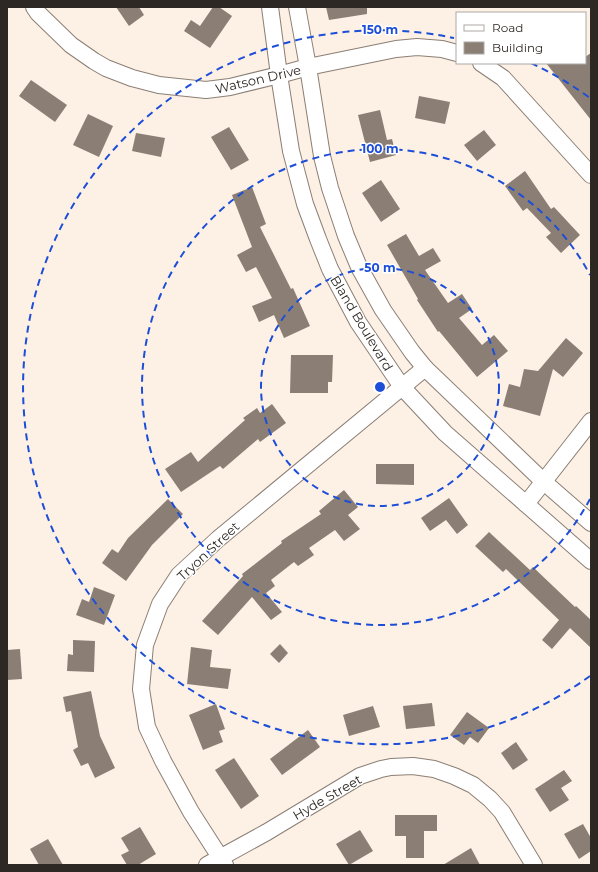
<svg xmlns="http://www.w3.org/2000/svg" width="598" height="872" font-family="Montserrat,sans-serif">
  <rect width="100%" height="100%" fill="#fdf0e5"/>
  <g fill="#8b7f75">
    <polygon points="116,7 139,7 144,15 129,26"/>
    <polygon points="213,7 219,7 232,16 210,48 184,31 191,20 200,26"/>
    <polygon points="326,7 367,7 367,14 329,20"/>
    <polygon points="591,53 591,120 546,63 585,63 585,57"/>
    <polygon points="31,80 67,105 55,122 19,96"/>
    <polygon points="419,96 450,102 445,124 415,118"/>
    <polygon points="380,110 387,140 392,139 396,155 370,162 358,115"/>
    <polygon points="88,114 113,126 99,157 73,145"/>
    <polygon points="229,127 249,160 231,170 211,137"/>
    <polygon points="484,130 496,145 477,161 464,145"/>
    <polygon points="136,133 165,138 161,157 132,151"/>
    <polygon points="525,171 551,209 554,207 580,235 561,253 546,237 551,233 527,208 523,211 505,186"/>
    <polygon points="381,180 400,209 381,222 362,193"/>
    <polygon points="252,187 266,224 260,227 291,289 293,288 310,326 284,338 274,315 259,322 252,306 272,298 256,267 246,272 237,255 252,247 232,195"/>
    <polygon points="406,234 419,256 433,248 441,261 425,270 448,303 462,294 472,309 459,318 482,345 494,335 508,351 477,377 439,331 438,332 417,300 418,299 387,245"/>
    <polygon points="566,338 583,353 563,377 553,369 540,416 503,406 509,384 520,387 524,369 538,371"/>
    <polygon points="291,355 333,355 332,382 328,382 328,393 290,393"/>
    <polygon points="272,404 286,423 260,442 258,439 223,469 220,466 181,492 165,469 191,452 198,462 245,420 243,418 257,408 260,413"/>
    <polygon points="376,464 414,464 414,485 376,484"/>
    <polygon points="344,490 358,507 348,515 360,529 344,541 335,530 309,548 314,555 298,566 294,562 271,580 275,586 266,593 282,612 271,620 252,597 218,635 202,621 243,576 242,574 282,543 281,541 321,514 319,511"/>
    <polygon points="449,498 468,525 457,534 446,520 430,531 421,518"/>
    <polygon points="168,499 183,514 152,545 126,581 102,563 112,549 118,553 128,538"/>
    <polygon points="489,532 530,570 533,567 575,607 576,606 591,620 591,648 570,628 552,649 542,640 559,620 506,569 503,572 475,546"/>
    <polygon points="94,587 115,595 104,625 76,615 82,599 89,602"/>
    <polygon points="73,640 95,641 94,672 67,671 68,654 73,655"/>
    <polygon points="280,644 288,653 279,663 270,654"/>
    <polygon points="191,647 212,650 210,667 231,669 228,689 187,684"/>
    <polygon points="20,649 22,679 7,680 7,650"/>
    <polygon points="91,691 100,736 115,768 95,778 88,763 81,766 73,750 78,747 71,711 66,712 63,697"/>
    <polygon points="432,703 435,726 406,729 403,706"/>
    <polygon points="216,704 225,729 219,731 223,742 203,750 189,715"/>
    <polygon points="373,706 380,727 349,736 343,715"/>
    <polygon points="467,712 489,728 478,743 470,737 464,745 450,735"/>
    <polygon points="308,730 320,747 282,775 270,759"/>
    <polygon points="516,742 528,760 513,770 501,753"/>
    <polygon points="234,758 259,796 241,809 215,770"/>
    <polygon points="564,770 572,781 561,788 569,800 550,812 535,789"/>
    <polygon points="395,815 437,815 437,831 424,831 424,858 406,858 406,836 395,836"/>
    <polygon points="583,824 591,838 591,851 579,859 564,834"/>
    <polygon points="140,827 156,854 138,865 127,865 121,855 129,851 121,838"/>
    <polygon points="360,830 373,851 349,865 336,844"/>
    <polygon points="48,839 63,865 39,865 30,849"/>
    <polygon points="471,848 480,865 443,865"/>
  </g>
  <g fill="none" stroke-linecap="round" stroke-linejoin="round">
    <g stroke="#8b7f75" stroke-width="18">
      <g id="minor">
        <polyline points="34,7 38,13 71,45 94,61 106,68 132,78 159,85 206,90 230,87 279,75 308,67 396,49 417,47 442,49 457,53"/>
        <polyline points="270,7 279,75 291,151 305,204 318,239 330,269 358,322 402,387 445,433 591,561"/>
        <polyline points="297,7 308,67 322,156 330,188 346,236 359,267 383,310 412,352 425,368 544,482 591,523"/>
        <polyline points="481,63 503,78 591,175"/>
        <polyline points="526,504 591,421"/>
        <polyline points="207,865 267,832 360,776 381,769 391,767 413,766 434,769 454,776 473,785 490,799 502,812 534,865"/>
        <polyline points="225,865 191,812 163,761 147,727 141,689 145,645 160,604 179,575 218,539 425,368"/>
      </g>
    </g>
    <use href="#minor" stroke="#fff" stroke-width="16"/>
  </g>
  <g fill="none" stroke="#1d4ed8" stroke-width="2" stroke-dasharray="7 5">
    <circle cx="380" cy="387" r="119"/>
    <path d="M590 499A238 238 0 1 1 590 275"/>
    <path d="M590 676A357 357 0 1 1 454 38M531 63A357 357 0 0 1 590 98"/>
  </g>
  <g text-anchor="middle" stroke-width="3" stroke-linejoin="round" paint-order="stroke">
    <g font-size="13" fill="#2d2824" stroke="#fff">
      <text transform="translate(258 79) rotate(-13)" y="5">Watson Drive</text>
      <text transform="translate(362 323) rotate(59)" y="5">Bland Boulevard</text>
      <text transform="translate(208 551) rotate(-43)" y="5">Tryon Street</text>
      <text transform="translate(327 797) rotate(-30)" y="5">Hyde Street</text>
    </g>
  </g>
  <circle cx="380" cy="387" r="6" fill="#1d4ed8" stroke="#fff" stroke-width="2"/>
  <g font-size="12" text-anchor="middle" font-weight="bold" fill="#1d4ed8" stroke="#fff" stroke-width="3" stroke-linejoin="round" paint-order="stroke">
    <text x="380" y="34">150 m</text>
    <text x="380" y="153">100 m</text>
    <text x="380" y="272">50 m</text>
  </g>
  <rect width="598" height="872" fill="none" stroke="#2d2824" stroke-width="16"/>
  <rect x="456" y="12" width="130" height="52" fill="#ffffff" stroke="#aba9a7"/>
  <rect x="464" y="25" width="20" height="6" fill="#ffffff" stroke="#aba9a7"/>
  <text x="492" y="32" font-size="12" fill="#2d2824">Road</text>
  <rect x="464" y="42" width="20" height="12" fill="#8b7f75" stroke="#aba9a7"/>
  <text x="492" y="52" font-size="12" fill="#2d2824">Building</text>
</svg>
